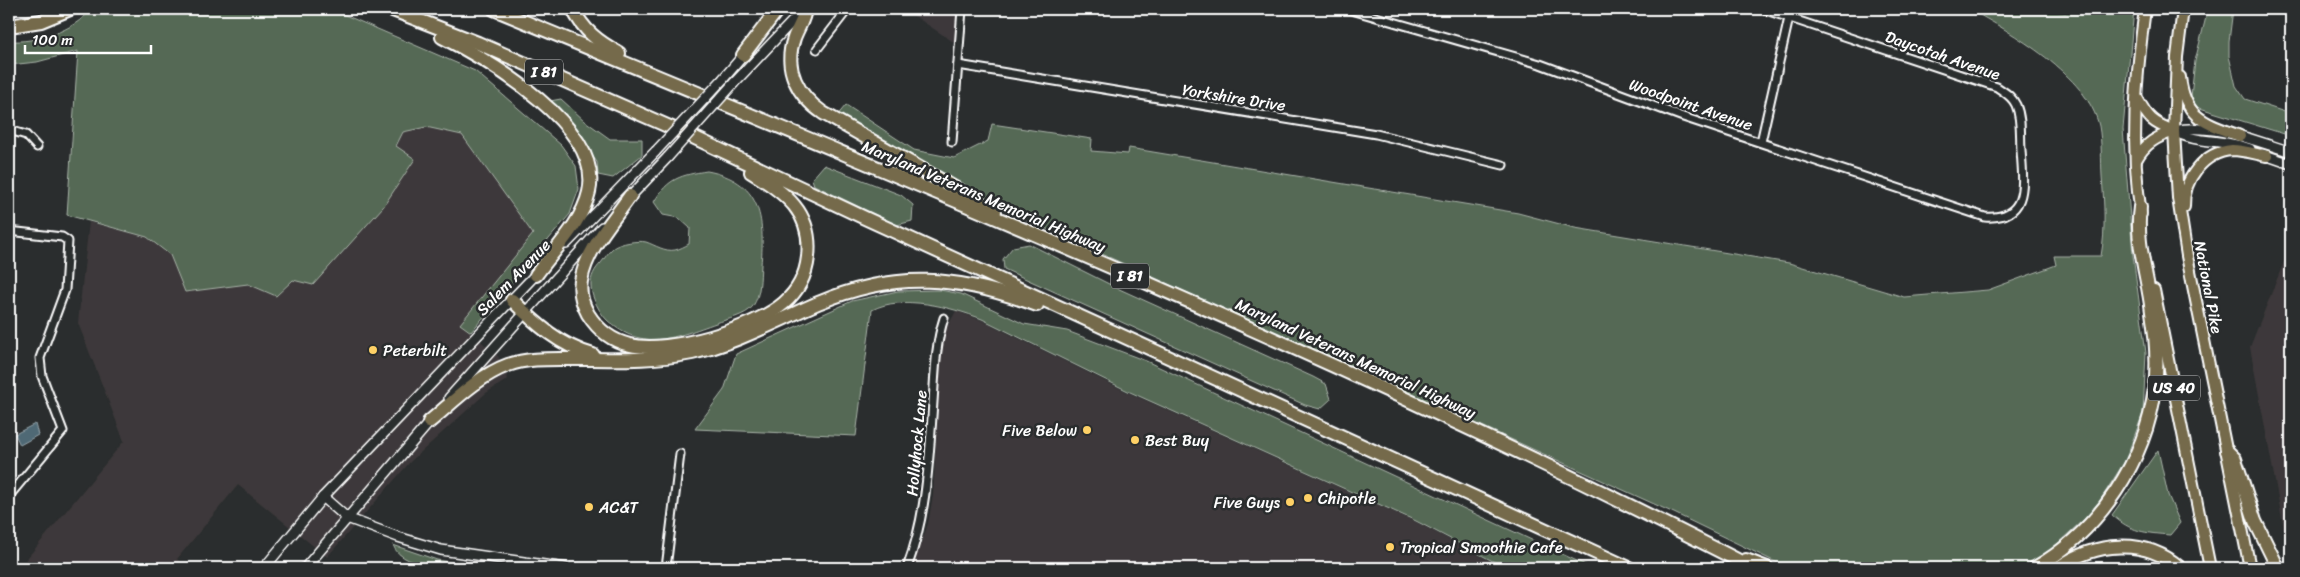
<svg xmlns="http://www.w3.org/2000/svg" width="2300" height="577" font-family="Sriracha,sans-serif">
  <rect width="100%" height="100%" fill="#2a2d2e"/>
  <filter id="ink" filterUnits="userSpaceOnUse"><feTurbulence type="fractalNoise" baseFrequency=".02" numOctaves="2"/><feDisplacementMap in="SourceGraphic" scale="10" xChannelSelector="R" yChannelSelector="G"/><feConvolveMatrix kernelMatrix="1 2 1 2 8 2 1 2 1" color-interpolation-filters="sRGB"/></filter>
  <g filter="url(#ink)">
    <g fill="#3d393a">
      <polygon points="904,9 958,9 955,43"/>
      <polygon points="426,127 462,135 533,234 461,324 498,356 508,379 486,393 411,461 327,557 238,485 177,559 187,568 32,568 24,562 124,441 78,323 89,222 147,237 170,255 185,292 248,284 276,296 293,280 396,146 403,132"/>
      <polygon points="2291,244 2291,567 2250,347"/>
      <polygon points="956,311 981,320 1129,393 1416,522 1503,568 912,568 928,524 933,495 942,337"/>
    </g>
    <g fill="#546954" stroke="#aab4aa">
      <path d="M91,9H331L475,71L561,145L576,166L579,189L570,214L471,332L460,324L533,234L462,135L426,127L403,132L396,146L415,159L383,207L313,285L293,280L276,296L248,284L185,292L170,255L147,237L67,215L78,51L37,62L9,65V41C35,43 75,31 91,9Z"/>
      <path d="M1969,9H2044L2065,13L2077,9H2134L2123,129L2133,256L2146,353L2143,413L2125,461L2094,510L2046,554L2020,568H1788L1674,513L1027,220L951,183L836,117L846,105L914,150L954,158L988,141L992,124L1092,139L1091,151L1128,154L1129,148L1518,213L1575,228L1789,263L1904,297L1988,290L2056,265L2054,256H2101C2106,229 2104,203 2102,176C2101,160 2102,142 2099,126C2088,76 2011,32 1969,9Z"/>
      <polygon points="2208,9 2233,9 2229,41 2229,56 2236,86 2245,99 2291,114 2291,136 2190,105 2195,61"/>
      <polygon points="561,99 585,121 610,139 642,139 642,155 613,178 598,175 597,162 587,149 571,121 550,101"/>
      <polygon points="824,165 901,195 913,205 912,221 897,225 814,185 812,179"/>
      <path d="M707,171C761,181 765,217 761,265C760,278 761,294 753,306C746,316 727,319 716,323C676,337 643,353 607,320C600,313 591,297 591,286C590,277 595,269 601,263C605,258 608,252 613,248C620,243 638,240 646,242C655,245 665,252 675,250C680,249 685,246 689,244L690,228L679,218L663,215L654,202C668,178 681,175 707,171Z"/>
      <polygon points="1029,244 1117,288 1313,377 1326,384 1331,399 1320,409 1305,405 1004,269 1003,259 1013,247"/>
      <path d="M940,290L961,294L1024,324L1067,331L1146,361L1592,568H1506L1416,521L1130,392L982,319C951,307 902,294 872,310L856,436L695,429L724,390L736,354L852,301L898,291Z"/>
      <path d="M2158,450L2168,495L2180,523L2170,535C2145,533 2131,532 2112,515Z"/>
      <path d="M393,545L437,560L487,568C464,568 403,572 393,545Z"/>
    </g>
    <polygon fill="#506975" stroke="#96a5ac" points="35,424 38,435 20,445 15,434"/>
    <g fill="none" stroke-linecap="round" stroke-linejoin="round">
      <g stroke="#fff" stroke-width="11">
        <g id="street">
          <path d="M1348,9L1540,64L1683,117L1985,217C2030,220 2023,182 2021,150C2020,136 2022,119 2016,105C2012,96 2004,92 1997,87L1763,9"/>
          <polyline points="817,49 848,9"/>
          <polyline points="958,65 1376,134 1503,165"/>
          <polyline points="9,130 26,135 37,147"/>
          <polyline points="952,142 962,9"/>
          <polyline points="1761,142 1791,9"/>
          <polyline points="9,231 62,237 68,241 65,290 40,358 42,376 63,431 9,496"/>
          <polyline points="666,568 680,454"/>
          <path d="M907,568C927,514 929,459 933,402C935,374 935,346 944,318"/>
        </g>
      </g>
      <g stroke="#fff" stroke-width="12">
        <g id="secondary">
          <polyline points="723,79 747,51"/>
          <polyline points="734,83 804,9"/>
          <path d="M2174,131C2196,144 2226,139 2250,149"/>
          <path d="M2174,131C2212,122 2255,141 2291,152"/>
          <polyline points="2262,154 2291,164"/>
          <polyline points="628,199 668,157"/>
          <polyline points="566,244 656,151"/>
          <polyline points="449,398 602,227"/>
          <polyline points="323,497 347,518 398,537 441,550 566,568"/>
          <polyline points="264,568 323,497 539,271"/>
          <polyline points="305,568 433,418"/>
        </g>
      </g>
      <g stroke="#fff" stroke-width="14">
        <g id="primary">
          <polyline points="2183,9 2177,57 2174,131 2178,198 2187,256 2250,568"/>
          <path d="M2180,77C2185,119 2205,123 2240,136"/>
          <path d="M2137,98C2148,118 2152,123 2174,131"/>
          <path d="M2136,160C2145,143 2157,137 2174,131"/>
          <path d="M2184,207C2183,180 2203,152 2232,150C2243,150 2256,154 2267,156"/>
          <path d="M2141,214C2130,146 2136,76 2145,9"/>
          <polyline points="2154,290 2210,568"/>
        </g>
      </g>
      <g stroke="#fff" stroke-width="16">
        <g id="highway">
          <polyline points="390,9 478,43 695,138 867,219 1629,568"/>
          <path d="M494,9C919,184 1345,358 1753,568"/>
          <path d="M573,9C583,30 598,42 619,53"/>
          <path d="M805,9C804,20 798,27 794,38C783,69 798,96 823,113L995,211"/>
          <polyline points="9,26 41,21 70,9"/>
          <path d="M442,37C490,61 604,128 589,192C582,223 554,250 536,275"/>
          <polyline points="743,55 778,9"/>
          <path d="M630,196C612,222 586,250 581,281C579,292 583,305 588,314C598,330 612,341 630,345C669,354 754,329 784,303C798,291 806,275 808,257C813,212 785,193 751,172"/>
          <path d="M512,300C536,324 559,345 593,355"/>
          <path d="M429,422C453,402 478,376 508,365C528,358 550,359 571,359C611,359 652,361 692,353C737,343 776,321 818,303C896,270 959,276 1037,305"/>
          <polyline points="2227,451 2235,459 2255,521 2278,568"/>
          <polyline points="1746,560 1767,568"/>
          <path d="M2035,568C2099,531 2146,461 2155,388C2158,363 2156,337 2152,312C2148,277 2135,242 2140,207"/>
          <path d="M2058,568C2095,542 2145,537 2180,568"/>
        </g>
      </g>
      <use href="#street" stroke="#2a2d2e" stroke-width="7"/>
      <use href="#secondary" stroke="#2a2d2e" stroke-width="9"/>
      <use href="#primary" stroke="#756b4b" stroke-width="10"/>
      <use href="#highway" stroke="#756b4b" stroke-width="12"/>
      <g stroke="#fff" stroke-width="12" stroke-linecap="butt">
        <g id="secondary-bridge">
          <polyline points="656,151 723,79"/>
          <polyline points="668,157 734,83"/>
        </g>
      </g>
      <use href="#secondary-bridge" stroke="#2a2d2e" stroke-width="9"/>
    </g>
  </g>
  <g fill="#ffd166" stroke="#2a2d2e" stroke-width="2">
    <circle cx="373" cy="350" r="5"/>
    <circle cx="1087" cy="430" r="5"/>
    <circle cx="1135" cy="440" r="5"/>
    <circle cx="1308" cy="498" r="5"/>
    <circle cx="1290" cy="502" r="5"/>
    <circle cx="589" cy="507" r="5"/>
    <circle cx="1390" cy="547" r="5"/>
  </g>
  <g text-anchor="middle" stroke-width="5" stroke-linejoin="round" paint-order="stroke">
    <g fill="#2a2d2e" stroke="#bfc0c0" stroke-width="1">
      <rect x="525" y="59.5" width="38" height="25" rx="4"/>
      <rect x="1111" y="263.5" width="38" height="25" rx="4"/>
      <rect x="2148" y="375.5" width="52" height="25" rx="4"/>
    </g>
    <g font-size="15" font-weight="bold" fill="#fff">
      <text x="544" y="77">I 81</text>
      <text x="1130" y="281">I 81</text>
      <text x="2174" y="393">US 40</text>
    </g>
    <g font-size="16" fill="#fff" stroke="#2a2d2e">
      <text transform="translate(1943 55) rotate(19)" y="6">Daycotah Avenue</text>
      <text transform="translate(1234 97) rotate(9)" y="6">Yorkshire Drive</text>
      <text transform="translate(1691 104) rotate(19)" y="6">Woodpoint Avenue</text>
      <text transform="translate(984 196) rotate(23)" y="6">Maryland Veterans Memorial Highway</text>
      <text transform="translate(513 277) rotate(-46)" y="6">Salem Avenue</text>
      <text transform="translate(2209 287) rotate(79)" y="6">National Pike</text>
      <text transform="translate(1356 358) rotate(25)" y="6">Maryland Veterans Memorial Highway</text>
      <text transform="translate(916 443) rotate(-85)" y="6">Hollyhock Lane</text>
    </g>
    <g font-size="16" fill="#fff" stroke="#2a2d2e" text-anchor="start">
      <text x="383" y="356">Peterbilt</text>
      <text x="1077" y="436" text-anchor="end">Five Below</text>
      <text x="1145" y="446">Best Buy</text>
      <text x="1318" y="504">Chipotle</text>
      <text x="1280" y="508" text-anchor="end">Five Guys</text>
      <text x="599" y="513">AC&amp;T</text>
      <text x="1400" y="553">Tropical Smoothie Cafe</text>
    </g>
  </g>
  <rect width="2300" height="577" fill="none" stroke="#2a2d2e" stroke-width="30"/>
  <rect x="15" y="15" width="2270" height="547" fill="none" stroke="#fff" stroke-width="2" filter="url(#ink)"/>
  <path d="M25 45v8h126v-8" fill="none" stroke="#ffffff" stroke-width="2.5"/>
  <text x="32" y="45" font-size="15" fill="#ffffff" stroke="#2a2d2e" stroke-width="4" paint-order="stroke">100 m</text>
</svg>
